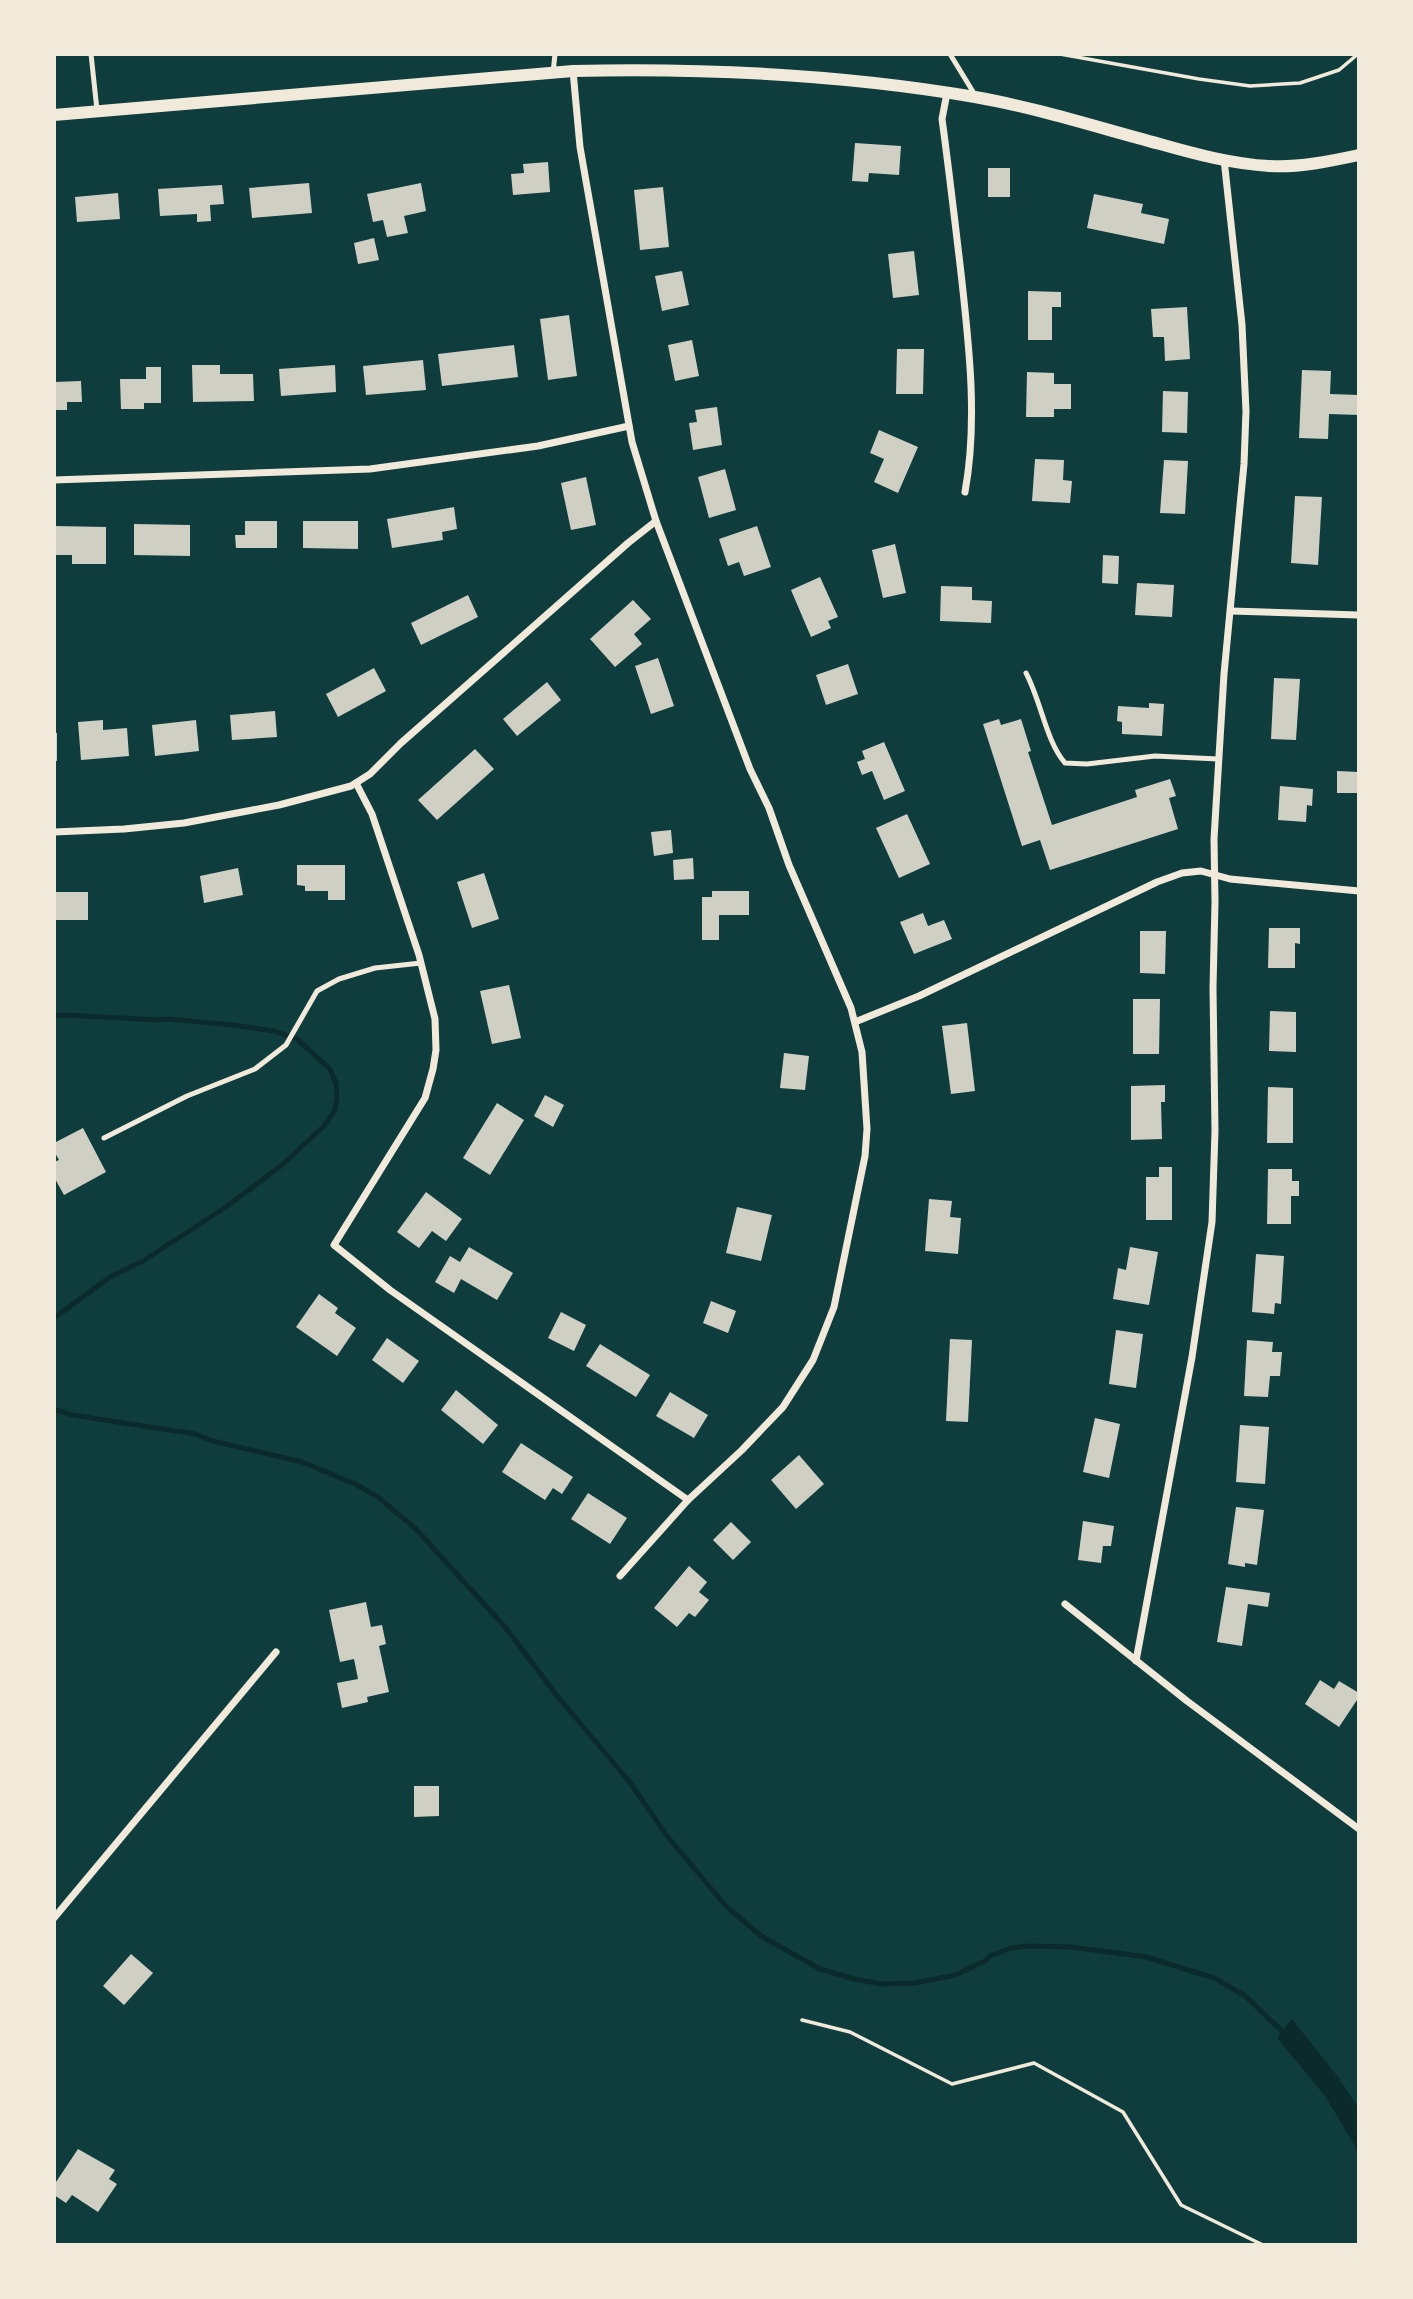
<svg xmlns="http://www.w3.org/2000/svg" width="1413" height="2299" font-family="'Asap Condensed',sans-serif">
  <rect width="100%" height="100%" fill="#0f3d3e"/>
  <polygon fill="#0a2a2b" points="1292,2019 1338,2077 1358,2107 1359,2153 1325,2096 1277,2038"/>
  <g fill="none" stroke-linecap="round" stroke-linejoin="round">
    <g stroke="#0a2a2b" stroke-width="5">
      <polyline points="54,1016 65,1015 159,1020 168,1019 233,1025 274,1031 297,1039 330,1069 336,1083 337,1097 335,1110 324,1126 282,1165 226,1207 143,1261 110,1277 54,1318"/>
      <polyline points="54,1409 72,1415 195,1434 213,1441 302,1462 355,1484 378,1497 416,1529 505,1627 558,1697 629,1781 667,1836 725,1905 761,1936 820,1969 854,1979 881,1984 915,1983 955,1975 985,1961 990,1956 1011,1948 1031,1946 1071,1947 1146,1957 1214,1978 1244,1995 1281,2030 1285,2038"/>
    </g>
  </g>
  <g fill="#cfcfc3">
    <polygon points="855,143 901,146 899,175 869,173 868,182 852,181"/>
    <polygon points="548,162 550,192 513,195 511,174 524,173 523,164"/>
    <rect x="988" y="168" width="22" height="29"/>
    <polygon points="309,183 312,213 252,218 249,188"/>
    <polygon points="421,183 426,211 404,216 408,233 387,237 383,220 373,222 367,194"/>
    <polygon points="222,185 224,204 210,205 211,221 197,222 197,214 160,216 158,189"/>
    <polygon points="663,187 669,247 640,250 634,190"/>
    <polygon points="118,193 120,219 77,222 75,197"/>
    <polygon points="1094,194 1143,204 1141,213 1169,219 1164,244 1087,228"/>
    <polygon points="374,238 379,260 358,264 354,243"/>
    <polygon points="914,251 919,295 893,298 888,254"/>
    <polygon points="682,271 689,305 662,311 655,276"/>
    <polygon points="1028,291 1061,292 1061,307 1052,307 1052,340 1028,340"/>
    <polygon points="1187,307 1190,359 1165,361 1164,337 1153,337 1151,309"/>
    <polygon points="569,315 577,376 548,380 540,319"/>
    <polygon points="692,340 699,376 675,381 668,345"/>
    <polygon points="514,345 518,377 442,386 438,354"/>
    <polygon points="897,349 924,349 923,394 896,394"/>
    <polygon points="423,360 426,390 366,395 363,366"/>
    <polygon points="192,365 220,365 220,374 253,374 254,401 193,402"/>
    <polygon points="335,365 336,392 281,396 279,369"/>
    <polygon points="146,367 161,367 161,403 144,403 144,409 121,409 120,379 146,379"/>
    <polygon points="1302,370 1331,371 1330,394 1359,395 1359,415 1329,414 1328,439 1299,438"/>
    <polygon points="1027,372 1054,373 1054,384 1071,384 1071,409 1054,409 1054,417 1026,417"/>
    <polygon points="81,381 82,402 67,402 67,410 54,410 54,382"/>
    <polygon points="1163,391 1188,392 1187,433 1162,432"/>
    <polygon points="717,407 722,445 693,450 689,423 697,422 695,410"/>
    <polygon points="879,430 918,447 898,493 874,482 884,459 870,453"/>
    <polygon points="1035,459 1064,460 1063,480 1072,481 1070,503 1032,501"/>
    <polygon points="1164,460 1188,461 1185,514 1160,513"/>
    <polygon points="725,469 736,510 709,518 698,477"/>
    <polygon points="586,477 596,525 571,530 561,483"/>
    <polygon points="1295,496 1322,497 1318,565 1291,563"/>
    <polygon points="454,507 457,529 442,532 443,540 392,548 387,519"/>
    <polygon points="245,521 277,521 277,548 236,548 235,535 245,535"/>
    <polygon points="303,521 358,521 358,549 303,548"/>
    <polygon points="134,524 190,525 190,556 134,555"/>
    <polygon points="55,526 106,527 106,564 72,564 72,555 55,555"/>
    <polygon points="757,526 771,567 744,576 739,562 728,566 719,539"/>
    <polygon points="895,544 906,593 883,598 872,550"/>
    <polygon points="1103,555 1119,556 1118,584 1102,583"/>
    <polygon points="820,577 838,617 828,621 831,628 811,637 791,590"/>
    <polygon points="1137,583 1174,585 1172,617 1135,615"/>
    <polygon points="941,586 972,587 972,600 992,601 991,623 940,621"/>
    <polygon points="468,595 478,617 421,645 411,623"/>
    <polygon points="633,600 651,619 634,634 642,644 615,667 590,639"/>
    <polygon points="658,658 674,706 651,714 635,666"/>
    <polygon points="848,664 858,694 826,705 816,675"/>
    <polygon points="374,668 386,691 338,717 326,694"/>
    <polygon points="1274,678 1300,679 1296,740 1271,739"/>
    <polygon points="547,682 561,700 517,736 503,719"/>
    <polygon points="1149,703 1164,704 1162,736 1122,734 1122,722 1117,721 1118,706 1149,708"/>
    <polygon points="275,711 277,737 232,740 230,715"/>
    <polygon points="999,719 1001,725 1021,719 1031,751 1028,752 1052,825 1137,797 1135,790 1170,779 1176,796 1169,798 1178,829 1050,870 1040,840 1022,846 983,724"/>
    <polygon points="103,720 103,730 127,728 129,756 81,760 78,722"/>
    <polygon points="196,720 199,751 155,756 152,725"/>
    <rect x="54" y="733" width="3" height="28"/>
    <polygon points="884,742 905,791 884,800 872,771 862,775 857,762 865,759 862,751"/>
    <polygon points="475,749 494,769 437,820 418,800"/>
    <polygon points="1337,771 1359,772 1359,793 1337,793"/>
    <polygon points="1280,786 1313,789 1312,806 1307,805 1306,822 1278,820"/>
    <polygon points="907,814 930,864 899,878 876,828"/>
    <polygon points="671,830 673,853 654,856 651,832"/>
    <polygon points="693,858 694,879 674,880 673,860"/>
    <polygon points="297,865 345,865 345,900 328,900 328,891 305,891 305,886 297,885"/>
    <polygon points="238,868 243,895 204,903 200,876"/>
    <polygon points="484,873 499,919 472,928 457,882"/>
    <polygon points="712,891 749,891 749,915 719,915 719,940 702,940 702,897 712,897"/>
    <rect x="54" y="892" width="34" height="28"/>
    <polygon points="923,913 928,926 944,920 952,939 914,954 900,922"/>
    <polygon points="1269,928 1300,928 1300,944 1295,943 1295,968 1268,968"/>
    <polygon points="1140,931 1166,931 1165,974 1140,973"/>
    <polygon points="509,985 521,1038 492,1044 480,991"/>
    <polygon points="1133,999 1160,999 1159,1054 1133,1054"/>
    <polygon points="1270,1011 1296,1012 1296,1052 1269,1051"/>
    <polygon points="967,1023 975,1091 951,1094 942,1026"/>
    <polygon points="784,1053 809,1056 805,1090 780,1088"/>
    <polygon points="1165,1085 1165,1102 1161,1102 1162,1139 1131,1140 1131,1086"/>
    <polygon points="1268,1087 1293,1088 1293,1143 1267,1143"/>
    <polygon points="545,1095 564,1105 553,1127 534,1116"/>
    <polygon points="497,1103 524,1120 490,1175 463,1158"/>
    <polygon points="83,1128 106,1172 64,1195 54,1177 54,1162 59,1160 54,1151 54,1143"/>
    <polygon points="1159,1167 1172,1167 1172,1220 1146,1220 1146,1177 1159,1177"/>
    <polygon points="1268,1169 1292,1169 1292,1181 1299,1181 1299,1196 1291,1196 1291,1224 1267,1224"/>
    <polygon points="426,1192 462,1219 446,1241 432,1231 419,1248 397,1232"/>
    <polygon points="929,1199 952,1201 950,1217 961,1218 958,1254 925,1251"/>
    <polygon points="737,1207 772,1215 761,1261 726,1253"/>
    <polygon points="469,1247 513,1273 497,1300 461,1279 454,1293 435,1282 450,1256 460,1262"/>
    <polygon points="1130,1247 1158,1252 1149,1305 1113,1299 1118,1268 1126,1270"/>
    <polygon points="1256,1254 1284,1256 1281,1304 1275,1303 1274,1314 1252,1312"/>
    <polygon points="319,1294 338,1308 335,1313 356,1328 337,1356 296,1327"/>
    <polygon points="711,1301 736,1311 728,1333 703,1323"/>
    <polygon points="561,1312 586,1325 574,1351 548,1338"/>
    <polygon points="1116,1330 1143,1334 1136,1388 1109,1384"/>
    <polygon points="387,1338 419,1361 403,1383 372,1360"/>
    <polygon points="950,1339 972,1340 968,1422 946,1421"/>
    <polygon points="1247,1340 1273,1342 1272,1352 1282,1352 1280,1376 1270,1376 1268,1397 1244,1396"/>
    <polygon points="600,1344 650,1375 636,1397 586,1366"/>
    <polygon points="456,1390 498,1425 483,1444 441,1410"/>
    <polygon points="670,1392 708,1415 694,1438 656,1416"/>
    <polygon points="1095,1418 1120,1424 1109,1478 1083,1472"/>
    <polygon points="1240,1425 1269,1427 1265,1484 1236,1482"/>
    <polygon points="521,1443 573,1477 562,1494 553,1488 545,1500 502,1472"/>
    <polygon points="799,1455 824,1484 796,1509 771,1480"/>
    <polygon points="588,1493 627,1518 610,1544 571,1519"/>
    <polygon points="1236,1507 1264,1510 1257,1565 1245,1563 1245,1567 1228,1564"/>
    <polygon points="1083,1521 1114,1526 1111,1546 1103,1546 1101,1563 1078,1560"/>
    <polygon points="731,1522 751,1542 733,1560 713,1540"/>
    <polygon points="689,1566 707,1582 699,1592 709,1600 695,1617 689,1613 677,1627 654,1608"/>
    <polygon points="1226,1587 1270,1593 1268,1607 1248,1604 1242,1646 1217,1642"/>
    <polygon points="366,1602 371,1627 382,1625 386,1644 379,1646 389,1692 367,1697 368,1702 342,1708 337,1683 358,1679 354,1659 340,1662 329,1610"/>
    <polygon points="1320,1680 1334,1689 1339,1681 1359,1693 1359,1697 1339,1727 1305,1704"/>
    <polygon points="414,1786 439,1786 439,1816 414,1817"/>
    <polygon points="131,1954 153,1973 124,2005 103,1986"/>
    <polygon points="78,2149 115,2170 109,2179 117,2184 98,2212 72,2195 66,2203 54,2195 54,2185"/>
  </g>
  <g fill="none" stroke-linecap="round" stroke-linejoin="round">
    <g stroke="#f1e9da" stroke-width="3.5">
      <polyline points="1060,54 1199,79 1250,86 1300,83 1339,70 1358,54"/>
      <polyline points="802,2020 850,2032 952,2084 1034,2063 1123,2112 1181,2205 1263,2245"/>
    </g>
    <g stroke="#f1e9da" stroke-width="5">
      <polyline points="91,54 97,110"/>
      <polyline points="950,54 975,95"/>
      <polyline points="553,73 555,54"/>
      <path d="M1026,673C1041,701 1046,741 1065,763L1087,764L1155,756L1218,759"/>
      <polyline points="104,1138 187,1096 255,1069 286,1045 317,991 339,979 375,968 421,963"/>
    </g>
    <g stroke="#f1e9da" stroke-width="7">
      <polyline points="573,71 580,147 632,442 656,521 750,769 769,808 789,865 851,1008 862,1052 867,1129 865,1156 834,1307 813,1360 783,1407 742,1450 688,1500 620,1576"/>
      <path d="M947,93L942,119C949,170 955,222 961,273C969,345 978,421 965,492"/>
      <polyline points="54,480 370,469 538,446 629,426"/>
      <polyline points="1231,611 1359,615"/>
      <polyline points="356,783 372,814 419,955 435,1019 436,1050 433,1069 425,1098 334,1245 390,1290 688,1500"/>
      <polyline points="54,832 124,829 184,823 279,805 351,786 370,774 401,743 501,655 628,543 656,521"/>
      <polyline points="855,1022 919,996 1157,882 1182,873 1201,871 1230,879 1359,891"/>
      <polyline points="1065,1604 1187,1701 1359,1829"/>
      <polyline points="1136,1661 1192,1357 1212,1222 1215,1131 1213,988 1215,902 1214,839 1224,674 1244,464 1246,411 1242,325 1224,159"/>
      <polyline points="54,1918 276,1652"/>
    </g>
    <path stroke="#f1e9da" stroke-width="12" d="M54,115L573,71C704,68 845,75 975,97C1038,108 1099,128 1160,144C1195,154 1233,164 1269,166C1298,168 1331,161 1359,155"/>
  </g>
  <rect width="1413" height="2299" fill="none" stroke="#f1e9da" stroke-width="112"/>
</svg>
